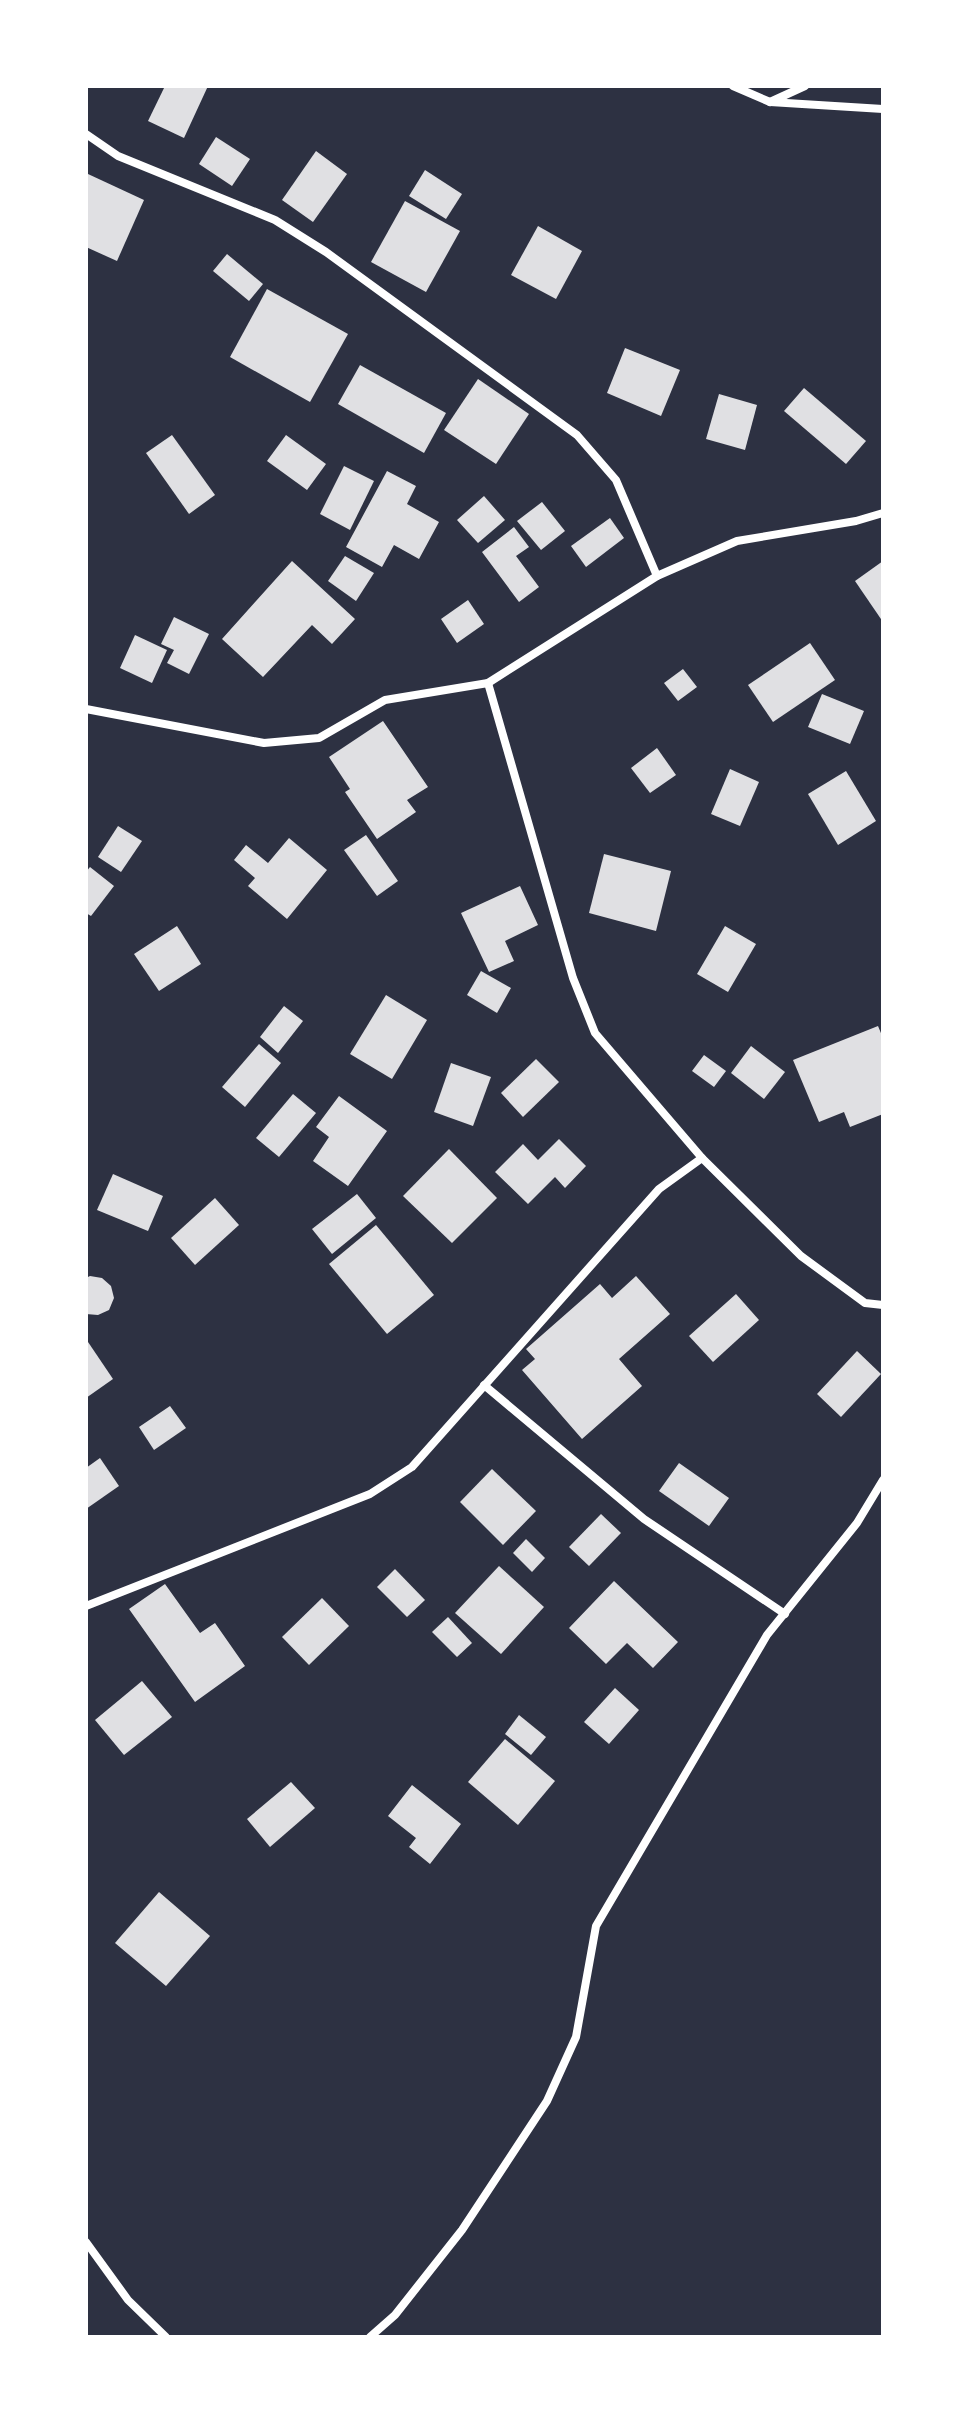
<svg xmlns="http://www.w3.org/2000/svg" width="969" height="2423" font-family="Quicksand,sans-serif">
  <rect width="100%" height="100%" fill="#2d3142"/>
  <g fill="#e0e0e3">
    <polygon points="165,86 208,86 184,138 148,121"/>
    <polygon points="216,137 250,159 232,186 199,164"/>
    <polygon points="316,151 347,174 313,222 282,200"/>
    <polygon points="425,170 462,194 446,219 409,196"/>
    <polygon points="88,174 144,200 117,261 86,247 86,179"/>
    <polygon points="405,201 460,231 426,292 371,262"/>
    <polygon points="538,226 582,251 556,299 511,275"/>
    <polygon points="227,254 263,284 249,301 213,271"/>
    <polygon points="267,289 348,334 310,402 230,357"/>
    <polygon points="625,348 680,370 661,416 607,393"/>
    <polygon points="360,365 446,413 424,453 338,404"/>
    <polygon points="478,379 529,414 496,464 444,430"/>
    <polygon points="804,388 866,441 846,464 784,411"/>
    <polygon points="719,394 757,405 745,450 706,439"/>
    <polygon points="172,435 215,495 189,514 146,453"/>
    <polygon points="286,435 326,464 307,490 267,461"/>
    <polygon points="344,466 374,481 350,530 320,514"/>
    <polygon points="387,471 416,486 407,504 439,522 419,559 394,545 382,567 346,547"/>
    <polygon points="484,496 505,520 478,543 457,520"/>
    <polygon points="542,502 565,531 541,550 517,521"/>
    <polygon points="610,518 624,538 586,567 571,546"/>
    <polygon points="514,527 529,547 516,556 539,587 519,602 482,552"/>
    <polygon points="345,556 374,573 356,601 328,581"/>
    <polygon points="292,561 355,619 332,644 312,625 263,677 222,639"/>
    <polygon points="883,561 883,622 855,581"/>
    <polygon points="468,600 484,624 457,643 441,619"/>
    <polygon points="174,617 209,634 189,674 167,663 174,650 161,644"/>
    <polygon points="135,635 167,650 152,683 120,668"/>
    <polygon points="810,643 835,680 773,722 748,685"/>
    <polygon points="683,669 697,687 678,701 664,683"/>
    <polygon points="822,694 864,711 850,744 808,727"/>
    <polygon points="383,721 428,787 407,800 416,812 377,839 345,792 350,789 329,757"/>
    <polygon points="657,748 676,775 650,793 631,768"/>
    <polygon points="730,769 759,782 740,826 711,814"/>
    <polygon points="846,771 876,821 838,845 808,794"/>
    <polygon points="118,826 142,841 121,872 98,857"/>
    <polygon points="366,835 398,881 377,896 344,850"/>
    <polygon points="289,838 327,870 287,919 248,886 255,878 234,860 246,845 268,863"/>
    <polygon points="604,854 671,871 656,931 589,913"/>
    <polygon points="90,867 114,886 91,916 86,913 86,872"/>
    <polygon points="520,886 538,925 505,941 514,961 489,972 461,913"/>
    <polygon points="177,926 201,964 159,991 134,954"/>
    <polygon points="725,926 756,944 728,992 697,974"/>
    <polygon points="481,971 511,988 497,1013 467,995"/>
    <polygon points="386,995 427,1020 392,1079 350,1054"/>
    <polygon points="284,1006 303,1021 278,1053 260,1037"/>
    <polygon points="878,1026 883,1038 883,1114 850,1127 844,1112 819,1122 793,1060"/>
    <polygon points="259,1044 281,1063 245,1107 222,1087"/>
    <polygon points="751,1046 785,1072 764,1099 731,1073"/>
    <polygon points="704,1055 726,1071 714,1087 692,1071"/>
    <polygon points="536,1059 559,1082 523,1117 501,1093"/>
    <polygon points="451,1063 491,1077 473,1126 434,1112"/>
    <polygon points="293,1094 316,1113 279,1157 256,1138"/>
    <polygon points="339,1096 387,1131 348,1186 313,1161 329,1137 316,1127"/>
    <polygon points="559,1139 586,1166 565,1188 555,1177 528,1204 495,1172 523,1144 538,1160"/>
    <polygon points="449,1149 497,1198 452,1243 403,1196"/>
    <polygon points="113,1174 163,1196 148,1231 97,1210"/>
    <polygon points="357,1194 376,1218 332,1254 312,1229"/>
    <polygon points="215,1198 239,1225 195,1265 171,1238"/>
    <polygon points="376,1225 434,1295 387,1334 329,1264"/>
    <polygon points="90,1276 102,1278 111,1286 114,1298 109,1310 98,1315 86,1314 86,1278"/>
    <polygon points="636,1276 670,1314 619,1359 642,1386 582,1439 522,1370 535,1359 526,1349 600,1284 612,1298"/>
    <polygon points="736,1294 759,1320 713,1362 689,1336"/>
    <polygon points="86,1339 113,1379 86,1398"/>
    <polygon points="857,1351 881,1374 841,1417 817,1394"/>
    <polygon points="170,1406 186,1428 154,1450 139,1427"/>
    <polygon points="100,1458 119,1486 86,1509 86,1468"/>
    <polygon points="679,1463 729,1498 709,1526 659,1491"/>
    <polygon points="492,1469 536,1511 503,1545 460,1502"/>
    <polygon points="601,1514 621,1533 589,1566 569,1547"/>
    <polygon points="526,1539 545,1558 532,1572 513,1553"/>
    <polygon points="499,1566 544,1607 501,1654 455,1613"/>
    <polygon points="395,1569 425,1600 407,1617 377,1587"/>
    <polygon points="614,1581 678,1642 653,1668 627,1643 606,1664 569,1628"/>
    <polygon points="165,1584 200,1633 215,1623 245,1666 195,1702 129,1609"/>
    <polygon points="322,1598 349,1626 309,1665 282,1637"/>
    <polygon points="448,1617 472,1643 457,1657 432,1632"/>
    <polygon points="142,1681 172,1717 124,1755 95,1720"/>
    <polygon points="615,1688 639,1710 609,1744 584,1722"/>
    <polygon points="519,1715 546,1737 531,1755 505,1734"/>
    <polygon points="505,1739 555,1781 518,1825 468,1782"/>
    <polygon points="291,1782 315,1808 270,1847 247,1819"/>
    <polygon points="412,1785 461,1824 430,1864 409,1847 416,1838 388,1816"/>
    <polygon points="159,1892 210,1936 166,1986 115,1943"/>
  </g>
  <g fill="none" stroke-linecap="round" stroke-linejoin="round">
    <g stroke="#fff" stroke-width="8">
      <polyline points="733,86 770,102 883,109"/>
      <polyline points="770,102 805,86"/>
      <polyline points="86,134 118,156 275,220 326,252 577,435 616,480 657,576"/>
      <polyline points="488,683 573,978 595,1033 702,1158 801,1256 865,1303 883,1305"/>
      <polyline points="86,709 264,743 319,738 385,700 488,683 657,576 737,541 856,521 883,513"/>
      <polyline points="484,1385 644,1519 785,1614"/>
      <polyline points="86,1606 370,1494 412,1467 659,1189 702,1158"/>
      <polyline points="86,2242 128,2300 166,2337"/>
      <polyline points="370,2337 395,2315 462,2230 547,2101 576,2037 596,1926 767,1635 857,1523 883,1480"/>
    </g>
  </g>
  <rect width="969" height="2423" fill="none" stroke="#ffffff" stroke-width="176"/>
</svg>
